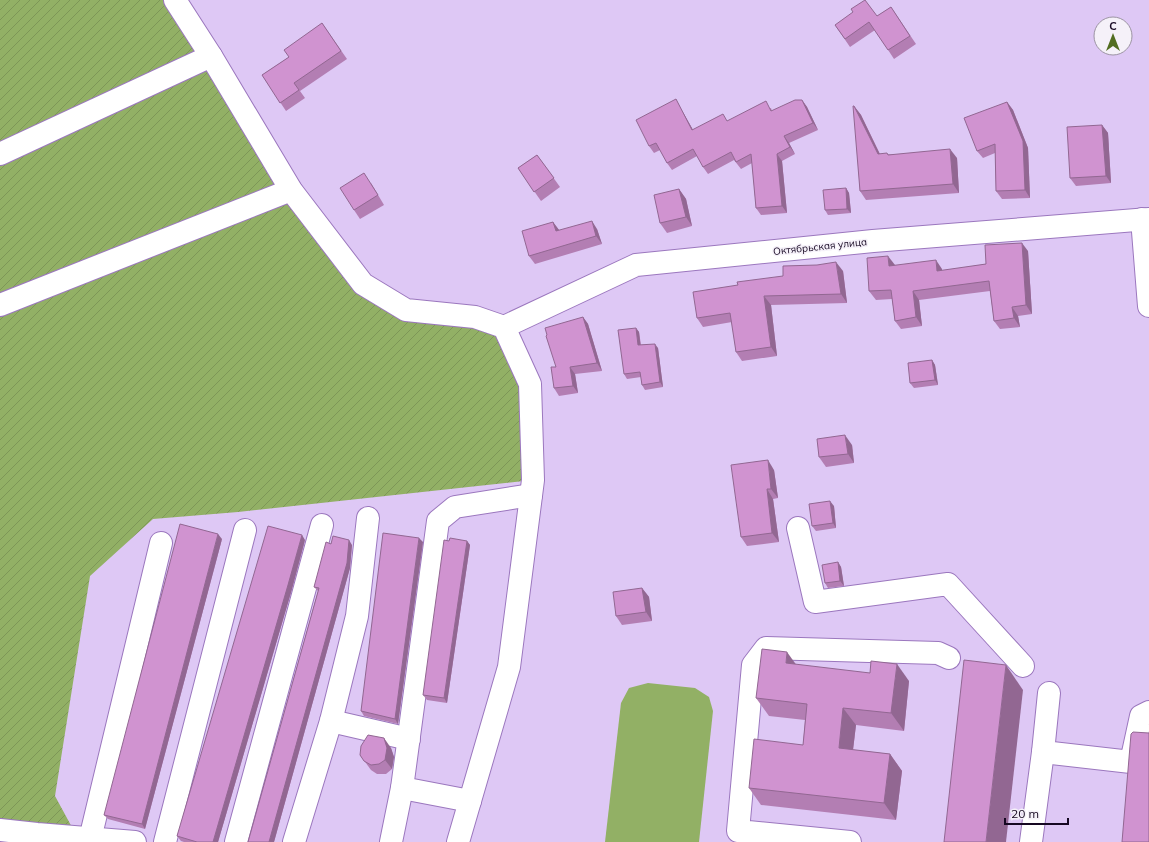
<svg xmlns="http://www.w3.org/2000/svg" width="1149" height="842" font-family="Mulish,sans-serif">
  <defs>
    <pattern id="garden-furrows" width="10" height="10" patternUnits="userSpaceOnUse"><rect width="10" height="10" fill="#92b065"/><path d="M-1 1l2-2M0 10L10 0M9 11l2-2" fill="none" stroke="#7d9657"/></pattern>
  </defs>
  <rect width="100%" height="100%" fill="#dec8f5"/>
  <polygon fill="#92b065" points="648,683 695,688 709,697 713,711 699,842 605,842 621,703 629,688"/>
  <polygon fill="url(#garden-furrows)" points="0,0 175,0 363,284 406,310 504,327 530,384 533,480 238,512 153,519 90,576 55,796 80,842 0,842"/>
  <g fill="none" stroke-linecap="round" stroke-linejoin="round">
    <g stroke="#9b77be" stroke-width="24">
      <g id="minor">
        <polyline points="175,0 211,56 291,190 363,284 406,310 475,317 504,327 530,384 533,480 509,667 458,842"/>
        <polyline points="0,154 211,56"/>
        <polyline points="1142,219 1149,306"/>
        <polyline points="0,305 291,190"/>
        <polyline points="504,327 636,265 873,241 1149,219"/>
        <polyline points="798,528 815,602 948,584 1023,666"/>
        <polyline points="331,721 409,739"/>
        <polyline points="1043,752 1131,762 1141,716 1149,712"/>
        <polyline points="402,788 470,801"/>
        <polyline points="0,830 37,834 135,842"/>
        <polyline points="90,839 161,543"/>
        <polyline points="165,842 245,530"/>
        <polyline points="236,842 322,525"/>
        <polyline points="294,842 331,721 357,616 368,518"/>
        <polyline points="391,842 402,788 438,521 455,507 531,495"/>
        <polyline points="850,842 738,831 753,665 766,648 938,653 949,658"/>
        <polyline points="1031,842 1043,752 1049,693"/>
      </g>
    </g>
    <use href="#minor" stroke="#fff" stroke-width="22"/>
  </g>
  <g fill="#b37eb3">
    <polygon points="891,7 916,44 894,59 875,30 850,47 835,25 877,16"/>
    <polygon points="322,23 347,59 300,91 305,98 286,111 262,75 289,57"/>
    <polygon points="676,99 680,107 693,130 729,121 771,108 772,111 802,100 807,107 818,130 789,143 795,154 782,161 787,213 761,215 756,208 752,163 741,169 734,160 708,174 703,167 697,156 672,170 667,163 660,150 654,153 649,146"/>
    <polygon points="1007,102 1013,110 1028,148 1030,198 1002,199 996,191 995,153 983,158 977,151"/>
    <polygon points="854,106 861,115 880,154 957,158 959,193 866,200 860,191"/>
    <polygon points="1102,125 1108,133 1111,183 1076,186 1070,178"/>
    <polygon points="537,155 560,187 541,201 518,168"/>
    <polygon points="371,183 384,205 360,219 354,210"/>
    <polygon points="846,188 849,193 851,213 828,215 825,210"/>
    <polygon points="679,189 686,199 692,226 667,233 660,223"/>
    <polygon points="553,222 559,230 597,229 602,244 535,264 529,256"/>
    <polygon points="1028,251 1032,314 1018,316 1020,327 1000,329 994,321 990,291 919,300 922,326 901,329 895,321 892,299 876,300 869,291 895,265 942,269 942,271 986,264"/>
    <polygon points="843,271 847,303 771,305 777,356 742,361 736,352 732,322 703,327 697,318"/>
    <polygon points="583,317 588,324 602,371 575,374 578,393 559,396 554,388 556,367"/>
    <polygon points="636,328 639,332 641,345 658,348 663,387 645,390 642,385 641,377 627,379 624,374"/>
    <polygon points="932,360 935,365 938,385 914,388 910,383"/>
    <polygon points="852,445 854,463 826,467 819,457"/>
    <polygon points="774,470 778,498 773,499 779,542 747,546 741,537"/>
    <polygon points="834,506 836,528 816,531 812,526"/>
    <polygon points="222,539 145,829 108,819 104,815"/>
    <polygon points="305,540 292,589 218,842 184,842 181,841 177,836"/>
    <polygon points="449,541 467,541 470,545 447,703 427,700 423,695"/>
    <polygon points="423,542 398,724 364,716 361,711"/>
    <polygon points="331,544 352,545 350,568 274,842 248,842 318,591 314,587"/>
    <polygon points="838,562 841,567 844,586 828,588 825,583"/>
    <polygon points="642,588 649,597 652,621 622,625 616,616"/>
    <polygon points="796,665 909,681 904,731 856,725 853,750 890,754 902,771 896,820 761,805 749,788 803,745 805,720 769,716 756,698"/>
    <polygon points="391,748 394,757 392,769 386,774 377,774 371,770 360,755"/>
  </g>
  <g fill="#926792">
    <polygon points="676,99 680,107 697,137 692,130"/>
    <polygon points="802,100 807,107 818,130 813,123"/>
    <polygon points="1007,102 1013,110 1028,148 1030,198 1025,190"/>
    <polygon points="854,106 861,115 884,163 878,154"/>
    <polygon points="1102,125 1108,133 1111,183 1106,176"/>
    <polygon points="784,136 789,143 795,154 790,147"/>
    <polygon points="950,149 957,158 959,193 953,184"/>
    <polygon points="777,154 782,161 787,213 782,206"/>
    <polygon points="846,188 849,193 851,213 847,209"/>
    <polygon points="679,189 686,199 692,226 686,217"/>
    <polygon points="592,221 597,229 602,244 596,236"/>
    <polygon points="553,222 559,230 556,231"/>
    <polygon points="1022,243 1028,251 1032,314 1026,305"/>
    <polygon points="888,256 895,265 895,275 889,266"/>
    <polygon points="936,260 942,269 943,280 937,271"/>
    <polygon points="836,262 843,271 847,303 841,294"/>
    <polygon points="913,291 919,300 922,326 916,317"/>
    <polygon points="764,296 771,305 777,356 771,347"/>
    <polygon points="1012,307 1018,316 1020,327 1014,318"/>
    <polygon points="583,317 588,324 602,371 597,363"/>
    <polygon points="636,328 639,332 641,350 638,345"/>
    <polygon points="655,344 658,348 663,387 660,382"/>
    <polygon points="932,360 935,365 938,385 935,380"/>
    <polygon points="570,367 575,374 578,393 573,386"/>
    <polygon points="845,435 852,445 854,463 848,454"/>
    <polygon points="768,460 774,470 778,498 771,489"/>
    <polygon points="767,489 773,499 779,542 772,533"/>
    <polygon points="830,501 834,506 836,528 833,523"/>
    <polygon points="218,534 222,539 145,829 142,824"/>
    <polygon points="302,535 305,540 292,589 218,842 213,842"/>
    <polygon points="419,538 423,542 398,724 395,719"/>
    <polygon points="349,540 352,545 350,568 274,842 269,842"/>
    <polygon points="467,541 470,545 447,703 444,698"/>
    <polygon points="838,562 841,567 844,586 840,581"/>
    <polygon points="642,588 649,597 652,621 646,612"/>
    <polygon points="787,652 800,670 786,663"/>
    <polygon points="897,664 909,681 904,731 891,713"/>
    <polygon points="1006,665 1023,690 1006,842 986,842"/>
    <polygon points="843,708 856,725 851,766 839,748"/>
    <polygon points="384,738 391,748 394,757 392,769 385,760"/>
    <polygon points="890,754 902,771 896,820 884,803"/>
  </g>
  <g fill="#d093d0" stroke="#926792">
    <polygon points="865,0 877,16 891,7 910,36 888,50 869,22 845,39 835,25 853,12 851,9"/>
    <polygon points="322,23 341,51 294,83 299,90 280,103 262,75 289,57 284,50"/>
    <polygon points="676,99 692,130 723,114 727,121 766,101 771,111 795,100 802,100 813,123 784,136 790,147 777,154 782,206 756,208 751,154 736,162 731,152 703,167 693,149 667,163 656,143 649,146 636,120"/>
    <polygon points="1007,102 1023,141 1025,190 996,191 995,144 977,151 964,118"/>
    <polygon points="853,106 854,106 878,154 887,153 888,155 950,149 953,184 860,191"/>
    <polygon points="1102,125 1106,176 1070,178 1067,127"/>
    <polygon points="537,155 554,178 534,192 518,168"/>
    <polygon points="364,173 378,195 354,210 340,188"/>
    <polygon points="846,188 847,209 825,210 823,190"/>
    <polygon points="679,189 686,217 660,223 654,195"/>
    <polygon points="592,221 596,236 529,256 522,231 553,222 556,231"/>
    <polygon points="1022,243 1026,305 1012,307 1014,318 994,321 989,281 913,291 916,317 895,321 891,290 869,291 867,258 888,256 889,266 936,260 937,271 986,264 985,245"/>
    <polygon points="836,262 841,294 764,296 771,347 736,352 730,313 697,318 693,292 738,285 737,282 783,276 783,266 817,265"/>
    <polygon points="583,317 597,363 570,367 573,386 554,388 551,367 556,367 546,336 547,335 545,328"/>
    <polygon points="636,328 638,345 655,344 660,382 642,385 640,372 624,374 618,330"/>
    <polygon points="932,360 935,380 910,383 908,363"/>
    <polygon points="845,435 848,454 819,457 817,439"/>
    <polygon points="768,460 771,489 767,489 772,533 741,537 731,465"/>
    <polygon points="830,501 833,523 812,526 809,504"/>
    <polygon points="180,524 218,534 142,824 104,815"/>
    <polygon points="268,526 302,535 288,585 213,842 197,842 177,836"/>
    <polygon points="383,533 419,538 395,719 361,711"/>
    <polygon points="333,536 349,540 347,563 269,842 248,842 319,588 314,587 326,542 331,544"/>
    <polygon points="450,538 467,541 444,698 423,695 444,540 449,541"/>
    <polygon points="838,562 840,581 825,583 822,565"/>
    <polygon points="642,588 646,612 616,616 613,592"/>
    <polygon points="762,649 787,652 786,663 870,673 871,661 897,664 891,713 843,708 839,748 890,754 884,803 749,788 754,739 803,745 807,704 756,698"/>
    <polygon points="964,660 1006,665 986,842 944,842"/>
    <polygon points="1133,732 1149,733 1149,842 1122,842 1131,734"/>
    <polygon points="368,735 384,738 387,748 385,760 379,764 371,765 364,761 360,755 361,746"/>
  </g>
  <g text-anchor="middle" stroke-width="3" stroke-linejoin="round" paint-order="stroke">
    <g font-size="10" fill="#160822" stroke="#f5f1f9">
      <text transform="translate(820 246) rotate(-6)" y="4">Октябрьская улица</text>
    </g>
  </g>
  <g transform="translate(1113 36)"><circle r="19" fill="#f5f1f9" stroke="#9c94a3"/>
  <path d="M0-3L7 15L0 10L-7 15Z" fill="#526d21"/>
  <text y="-6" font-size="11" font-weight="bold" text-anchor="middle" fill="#160822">С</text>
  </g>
  <path d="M1005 818v6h63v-6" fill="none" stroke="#160822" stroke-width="2"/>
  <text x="1011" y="818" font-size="12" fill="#160822" stroke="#f5f1f9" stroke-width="3" paint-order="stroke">20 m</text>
</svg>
